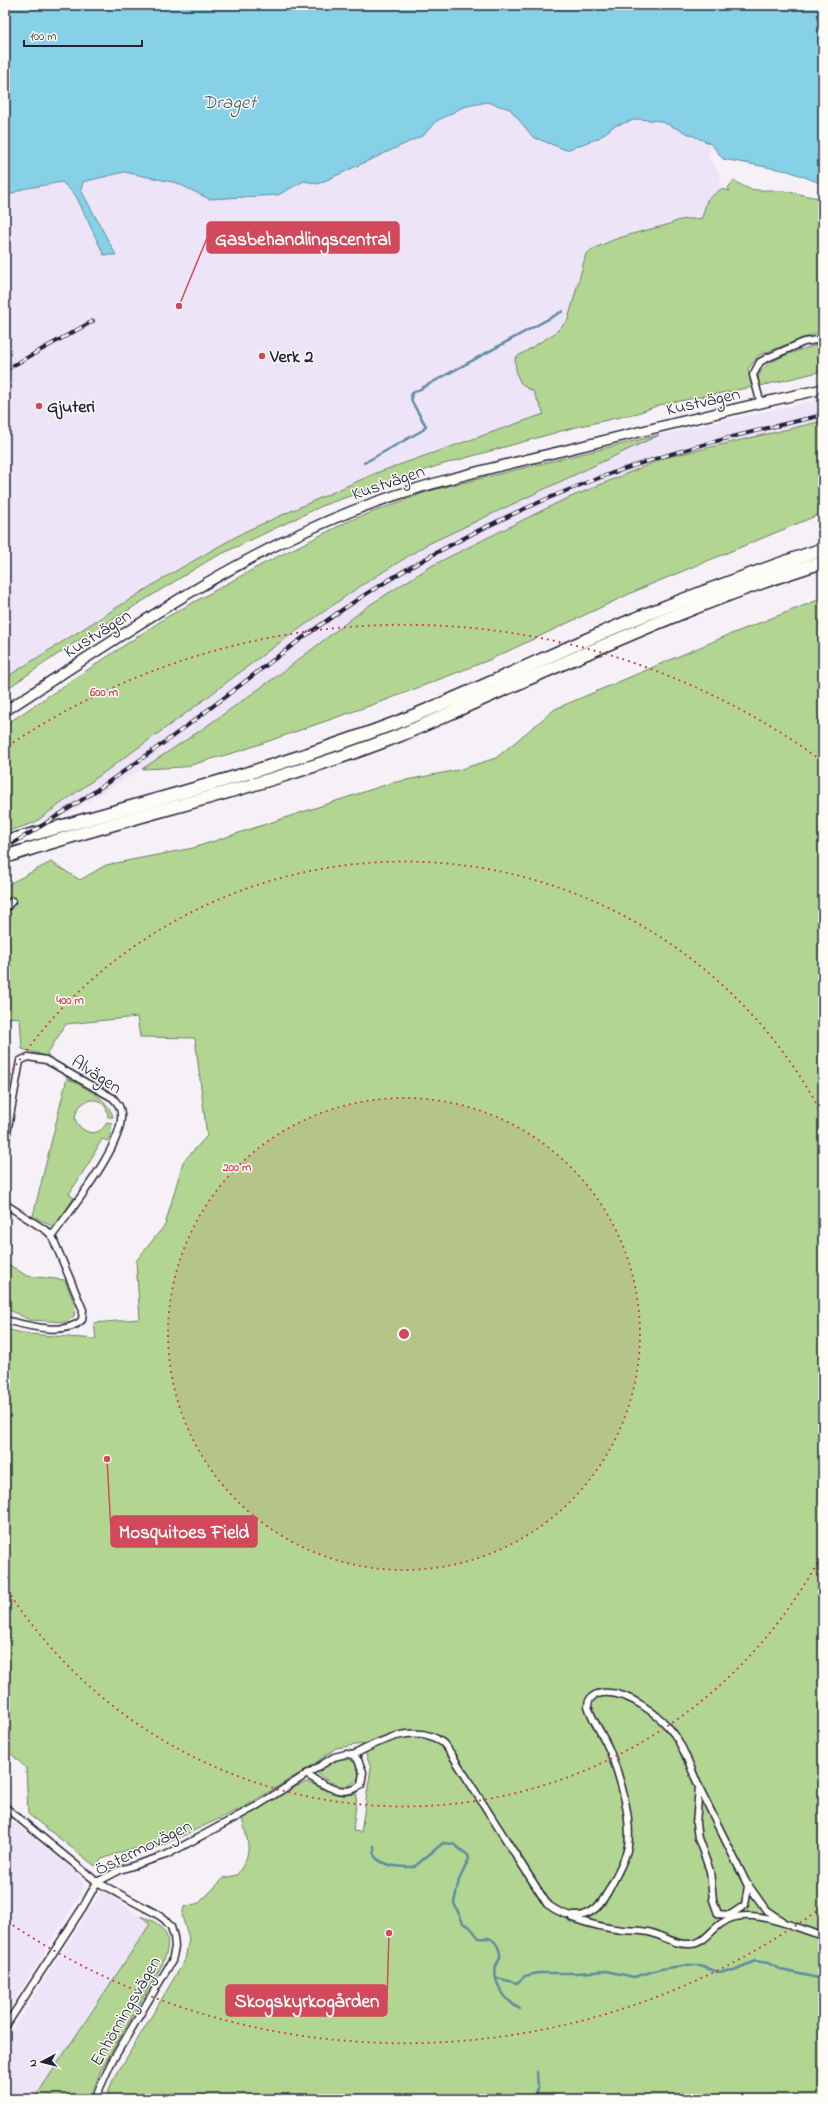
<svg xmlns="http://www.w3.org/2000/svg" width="828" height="2104" font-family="'Indie Flower',sans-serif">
  <rect width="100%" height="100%" fill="#f6f1f7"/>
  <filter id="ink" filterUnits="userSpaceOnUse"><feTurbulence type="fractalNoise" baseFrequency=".025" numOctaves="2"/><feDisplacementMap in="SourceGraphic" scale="8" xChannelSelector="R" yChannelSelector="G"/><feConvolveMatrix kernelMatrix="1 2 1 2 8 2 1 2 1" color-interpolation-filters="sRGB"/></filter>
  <g filter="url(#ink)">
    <g fill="#eee4f7">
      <polygon points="487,102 511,109 533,137 599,138 614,126 638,119 660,121 713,147 707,154 720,174 721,189 731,191 544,414 376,473 244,532 167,576 5,678 5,197 22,189 62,182 76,196 104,254 116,254 81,189 83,182 124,172 177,183 209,199 278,195 304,181 424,135 435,122 463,107"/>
      <polygon points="823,399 823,421 664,458 433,565 368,606 280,674 201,730 142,769 69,813 34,823 189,711 268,651 356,589 426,545 659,435"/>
      <polygon points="5,1815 75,1871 82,1879 84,1889 5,2015"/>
      <polygon points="102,1890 150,1924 34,2099 5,2099 5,2041"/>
    </g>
    <g fill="#b2d691" stroke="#6a7c66">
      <path d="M734,180C752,195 762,188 783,191C797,192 809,198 823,198V331L759,355L748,369L752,387L659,405L638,413L572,428L437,466L324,505L211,559L73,644L5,690V678L167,576L244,532L376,473L544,414L533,391C517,385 516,374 515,358L555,333L568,320L586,254C609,238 637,233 663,226C669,225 675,221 681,220C688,218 694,220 702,218L707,200L721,189L730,191L728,188Z"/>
      <path d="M823,343V371L760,386C748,361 806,349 823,343Z"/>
      <polygon points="823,421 823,513 642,588 489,660 389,699 243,750 184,767 142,769 201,730 280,674 368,606 433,565 559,502 664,458"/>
      <polygon points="659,435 426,545 356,589 268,651 189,711 34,823 5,832 5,725 167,617 259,566 351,520 429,491"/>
      <path d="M823,598V2099H106L112,2082L185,1960L189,1938L182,1916L184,1907L199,1903L224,1878L237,1875C254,1850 248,1845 242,1818L297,1786L307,1782L342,1795L357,1794L353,1831L361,1832L371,1768L362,1744L336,1748L310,1767L244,1807L159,1847L127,1850L102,1859L95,1866L28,1814L26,1768L5,1748V1517L7,1515L5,1513V1370L10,1355L5,1353V1329L27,1334L96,1339L94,1323L140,1319L136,1261L165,1225L183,1162L207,1136L195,1038L140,1037L137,1017L66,1024L46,1056L22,1049L20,1018L5,1017V886L51,862L80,880L106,865L193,848L391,783L458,770L496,758L555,709L726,636Z"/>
      <path d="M67,1078C84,1088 107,1096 113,1117H108C107,1093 78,1095 75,1118C80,1134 99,1139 107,1122L111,1123C112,1129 110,1135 108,1141L102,1139L89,1163L69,1194L74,1198L56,1225L52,1226L33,1216Z"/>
      <polygon points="5,1262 27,1276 65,1280 75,1305 74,1316 66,1322 30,1320 5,1308"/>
      <path d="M340,1759C354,1758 360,1765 358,1779C344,1793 332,1783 318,1774V1771Z"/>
      <path d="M141,1916C170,1926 173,1941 161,1967L101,2070L90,2099H34L150,1924Z"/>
    </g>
    <polygon fill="#86d1e6" stroke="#5e8ba2" points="5,5 823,5 823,184 788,171 723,159 711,144 660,121 638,119 614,126 599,138 566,150 533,137 510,109 487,102 463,107 435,122 424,135 318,184 304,181 278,195 209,199 177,183 124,172 83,182 81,190 116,255 104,255 76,196 62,182 22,189 5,197"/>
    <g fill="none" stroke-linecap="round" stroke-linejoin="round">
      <g stroke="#5e8ba2" stroke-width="2.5">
        <polyline points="364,463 423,430 426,426 412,402 411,394 563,311"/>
        <path d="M374,1846L375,1857C385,1867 400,1867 414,1867L443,1843L453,1844L468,1855L469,1859L459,1880L454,1903L463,1923L470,1927L479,1938C483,1939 488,1937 491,1939C497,1942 501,1952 500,1958C499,1961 496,1963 496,1966C492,1983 506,2001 520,2009"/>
        <polyline points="497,1978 517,1983 525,1976 538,1973 577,1973 606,1971 634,1977 661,1969 688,1965 697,1965 718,1972 734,1970 755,1961 768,1963 781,1970 823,1979"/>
        <polyline points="533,2099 538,2087 537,2072"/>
      </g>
      <g stroke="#22223b" stroke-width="9">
        <g id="minor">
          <polyline points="761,404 753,375 760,362 767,358 804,342 823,339"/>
          <polyline points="5,909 12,901"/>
          <path d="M5,1144L20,1061L28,1057L46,1060L113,1098C115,1101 118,1103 119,1106C134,1134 68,1213 52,1236L83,1310L82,1320C65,1337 25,1325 5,1320"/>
          <polyline points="5,1204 47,1231 52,1236"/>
          <path d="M353,1755C378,1742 416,1721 443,1743C446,1746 449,1751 452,1755L547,1904C563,1916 580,1922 596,1908C604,1901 609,1890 614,1880C619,1870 626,1858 628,1846C632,1819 621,1780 611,1754C605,1737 593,1723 588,1706C588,1698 594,1694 602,1693C627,1690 660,1715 674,1734C685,1750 691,1769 699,1787C715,1820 732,1853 748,1886L745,1905L730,1915L718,1914L713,1900L710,1871L698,1838L696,1824L699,1786"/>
          <polyline points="5,1807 97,1882 155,1913 164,1919 171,1927 174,1937 175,1947 172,1961 111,2063 95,2099"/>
          <polyline points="749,1886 766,1910 782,1921"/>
          <path d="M572,1918C589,1924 604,1928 622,1930C632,1931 643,1930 652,1933C665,1937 676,1945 690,1944C704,1944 711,1930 722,1923C747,1904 796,1928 823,1936"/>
          <path d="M5,2027L83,1907L97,1882L120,1870L166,1855L255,1807L334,1757L346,1754L353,1755L358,1760L363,1772L361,1785C343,1799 323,1785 306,1774"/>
        </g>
      </g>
      <g stroke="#22223b" stroke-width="12">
        <path id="secondary" d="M5,711C116,639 228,560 352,511C420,484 492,468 562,451C649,429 736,408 823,389"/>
      </g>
      <g stroke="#22223b" stroke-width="15">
        <g id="motorway">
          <path d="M5,842C137,805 270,771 398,722C482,689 563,648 647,614C705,591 764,569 823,549"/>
          <path d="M5,857C135,814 270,786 398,736C426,725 454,711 482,699C594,650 706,598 823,562"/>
        </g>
      </g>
      <use href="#minor" stroke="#fdfcf7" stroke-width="6"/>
      <use href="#secondary" stroke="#fdfcf7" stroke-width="9"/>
      <use href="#motorway" stroke="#fdfcf7" stroke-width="12"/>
      <g stroke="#22223b" stroke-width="4">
        <g id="rail">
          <polyline points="5,370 93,321"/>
          <path d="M5,848C68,811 129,769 188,725C247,681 304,634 366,594C436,550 511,512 588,482C664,453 744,433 823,415"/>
        </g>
      </g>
      <use href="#rail" stroke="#fdfcf7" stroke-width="2.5" stroke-dasharray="8" stroke-linecap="butt"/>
    </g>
  </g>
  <circle cx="404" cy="1334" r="236" fill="#d1495b" fill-opacity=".12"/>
  <g fill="none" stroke="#d1495b" stroke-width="2" stroke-dasharray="2 4">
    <circle cx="404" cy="1334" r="236"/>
    <path d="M823 1552A472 472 0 0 1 6 1588M6 1080A472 472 0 0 1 823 1116"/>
    <path d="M821 1908A709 709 0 0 1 8 1922M8 746A709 709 0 0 1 821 760"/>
  </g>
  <g fill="#d1495b" stroke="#fdfcf7" stroke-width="1.5">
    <circle cx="262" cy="356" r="4"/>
    <circle cx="39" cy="406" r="4"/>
  </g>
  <g text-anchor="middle" stroke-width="3" stroke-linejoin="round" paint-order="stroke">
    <g font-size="18" font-weight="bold" fill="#22223b" stroke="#fdfcf7" text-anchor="start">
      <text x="270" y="362">Verk 2</text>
      <text x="47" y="412">Gjuteri</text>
    </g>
    <g font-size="18" fill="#22223b" stroke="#fdfcf7">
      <text transform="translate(703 401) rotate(-13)" y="6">Kustvägen</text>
      <text transform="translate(388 482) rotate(-19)" y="6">Kustvägen</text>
      <text transform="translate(97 633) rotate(-32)" y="6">Kustvägen</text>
      <text transform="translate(97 1074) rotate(33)" y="6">Alvägen</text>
      <text transform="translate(143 1847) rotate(-26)" y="6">Östermovägen</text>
      <text transform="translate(125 2011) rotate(-60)" y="6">Enhörningsvägen</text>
    </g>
    <g font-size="19" font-style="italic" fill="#40576e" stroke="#fdfcf7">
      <text x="229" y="108">Draget</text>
    </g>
  </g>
  <circle cx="404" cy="1334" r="6" fill="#d1495b" stroke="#fdfcf7" stroke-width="2"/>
  <g font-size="12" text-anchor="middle" font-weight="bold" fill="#d1495b" stroke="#fdfcf7" stroke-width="3" stroke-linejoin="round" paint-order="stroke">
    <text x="104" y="696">600 m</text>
    <text x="70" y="1004">400 m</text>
    <text x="237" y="1171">200 m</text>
  </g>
  <path fill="none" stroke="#d1495b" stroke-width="1.5" d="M179 306L207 238M107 1459L111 1531M389 1933L387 2000"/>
  <g fill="#d1495b" stroke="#fdfcf7" stroke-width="1.5">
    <circle cx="179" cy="306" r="4"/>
    <circle cx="107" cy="1459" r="4"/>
    <circle cx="389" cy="1933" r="4"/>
  </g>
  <g fill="#d1495b" stroke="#d1495b" stroke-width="1.5">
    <rect x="207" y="222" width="192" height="31" rx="4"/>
    <rect x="111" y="1516" width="146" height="31" rx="4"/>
    <rect x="226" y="1985" width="161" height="31" rx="4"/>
  </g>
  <g font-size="19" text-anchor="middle" font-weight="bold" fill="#fff">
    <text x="303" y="245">Gasbehandlingscentral</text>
    <text x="184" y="1538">Mosquitoes Field</text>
    <text x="307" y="2007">Skogskyrkogården</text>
  </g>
  <rect width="828" height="2104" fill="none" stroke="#fdfcf7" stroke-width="20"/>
  <rect x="10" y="10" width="808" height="2084" fill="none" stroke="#22223b" stroke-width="1.5" filter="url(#ink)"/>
  <g transform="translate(42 2062) rotate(263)" stroke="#fdfcf7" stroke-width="3" paint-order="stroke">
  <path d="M0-3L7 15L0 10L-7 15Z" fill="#22223b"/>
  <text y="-6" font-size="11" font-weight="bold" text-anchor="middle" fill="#22223b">N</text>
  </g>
  <path d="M24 40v6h118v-6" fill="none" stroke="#22223b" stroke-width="2"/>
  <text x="30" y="40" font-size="12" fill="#22223b" stroke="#fdfcf7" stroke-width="3" paint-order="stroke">100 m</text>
</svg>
